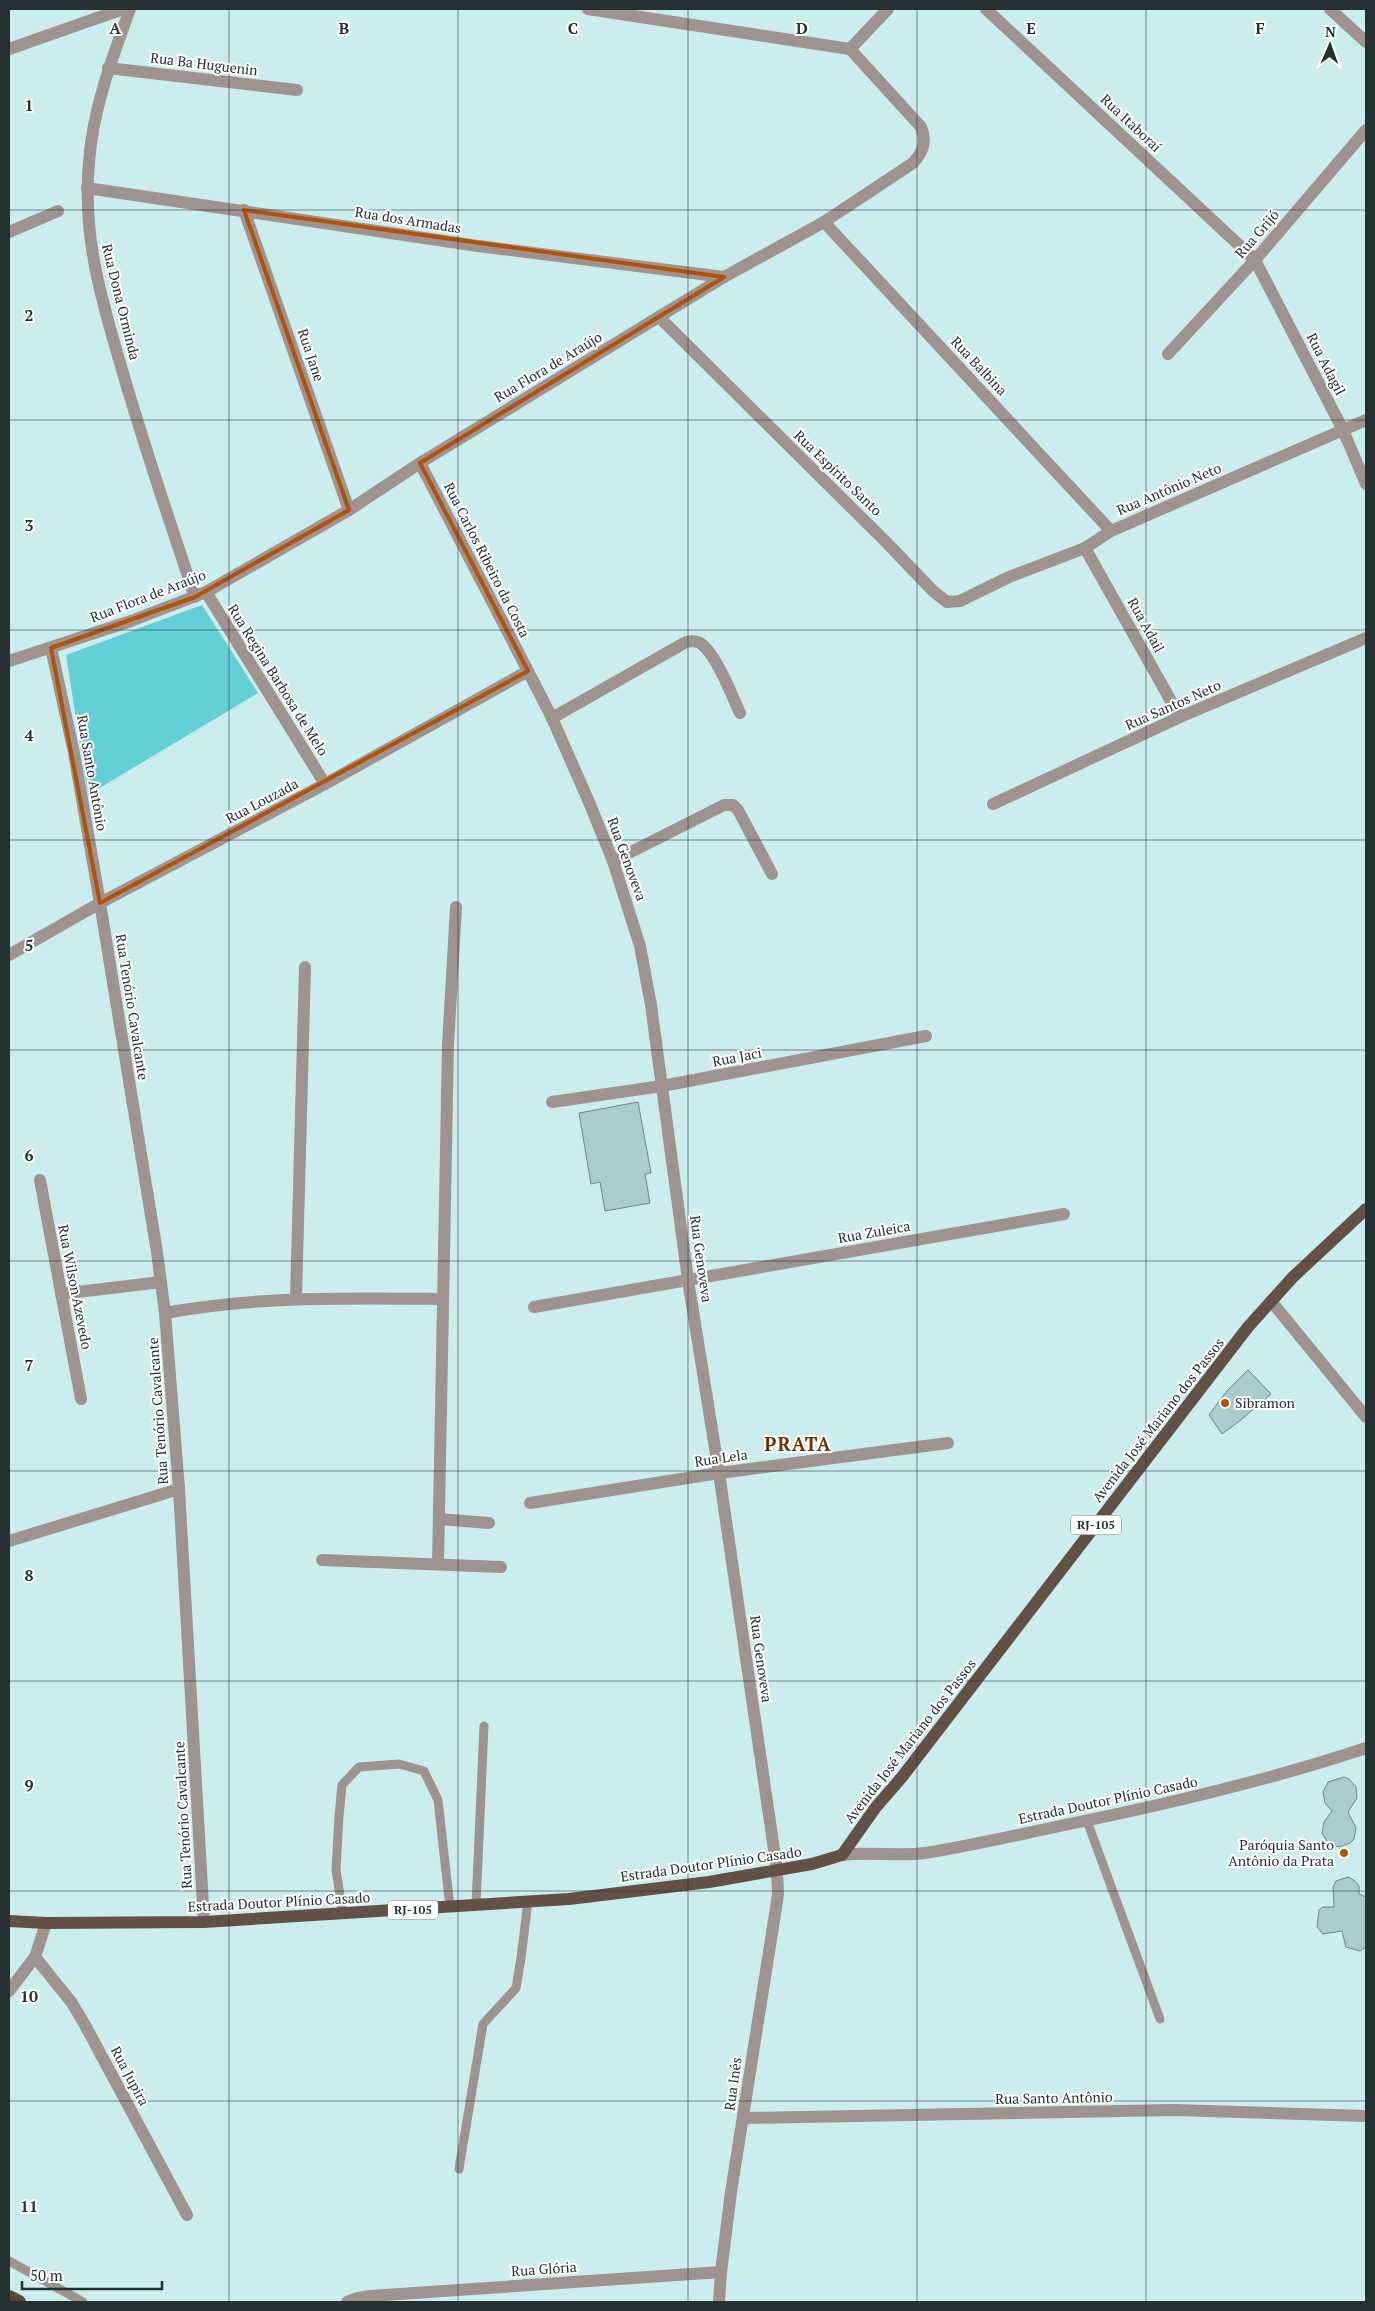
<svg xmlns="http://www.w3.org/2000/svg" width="1375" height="2311" font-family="'PT Serif',serif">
  <rect width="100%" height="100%" fill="#ccedee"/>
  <polygon fill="#63d0d5" points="202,605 258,693 88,795 66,655"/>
  <g fill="#accbcc" stroke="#688687">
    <polygon points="638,1102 651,1173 645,1174 650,1203 605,1211 600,1182 591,1184 579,1113"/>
    <polygon points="1248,1370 1271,1394 1242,1419 1222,1434 1209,1415 1226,1392"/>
    <polygon points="1344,1777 1349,1779 1356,1787 1357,1798 1348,1812 1356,1828 1354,1839 1350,1843 1339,1847 1328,1843 1322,1833 1324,1822 1332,1811 1325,1803 1323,1792 1328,1782"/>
    <polygon points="1348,1877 1355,1881 1359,1886 1359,1894 1366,1897 1366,1947 1360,1951 1346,1947 1342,1931 1323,1934 1317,1927 1319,1910 1323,1907 1334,1907 1333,1887 1336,1881"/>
  </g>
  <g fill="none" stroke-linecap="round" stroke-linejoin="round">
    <g stroke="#9e938e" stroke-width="9">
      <polyline points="1087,1821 1160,2019"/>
      <polyline points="476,1905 484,1726"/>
      <polyline points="343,1914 336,1870 339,1816 342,1785 359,1767 399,1764 424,1771 438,1800 450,1907"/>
      <polyline points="459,2169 483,2024 516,1988 521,1958 528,1901"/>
      <polyline points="9,2261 83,2302"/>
    </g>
    <g stroke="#9e938e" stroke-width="12">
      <path d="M130,9C112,59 93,108 89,162C82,237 102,302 123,373C145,449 170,523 195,597"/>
      <polyline points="588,9 850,49"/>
      <polyline points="986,9 1255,260 1343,430 1366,484"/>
      <polyline points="1330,9 1366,42"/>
      <polyline points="9,49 123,9"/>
      <polyline points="850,49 888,9"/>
      <polyline points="108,68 297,90"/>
      <polyline points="87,188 478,246 724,277"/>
      <polyline points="244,210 349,510"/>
      <polyline points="824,222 1111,531"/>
      <polyline points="9,232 58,211"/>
      <polyline points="659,317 887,543 933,591 947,602 960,601 1009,577 1085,548 1111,531 1366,420"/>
      <polyline points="1168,354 1255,260 1366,130"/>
      <polyline points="420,463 528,671"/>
      <polyline points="1085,548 1180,717"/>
      <polyline points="206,592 325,784"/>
      <polyline points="51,648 74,753 100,903 157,1252 165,1313 179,1489 204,1922"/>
      <path d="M9,661L131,621L206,592L349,510L420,463L724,277L824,222L913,163C923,152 927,142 921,127L850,49"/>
      <path d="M552,718L686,642C690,641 694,641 698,642C715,650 732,696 740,713"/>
      <polyline points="993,804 1180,717 1366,638"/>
      <polyline points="613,861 724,805 733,805 738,810 772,874"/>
      <polyline points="552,1102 662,1086 926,1036"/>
      <polyline points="40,1180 81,1399"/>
      <polyline points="61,1294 161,1282"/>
      <polyline points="296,1298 305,967"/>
      <polyline points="1271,1301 1366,1417"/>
      <polyline points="534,1307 1064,1214"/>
      <path d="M165,1313C257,1296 349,1298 442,1299"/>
      <polyline points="530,1503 719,1473 948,1443"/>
      <polyline points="439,1519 489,1523"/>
      <polyline points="9,1541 179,1489"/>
      <polyline points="322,1560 501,1567"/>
      <polyline points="438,1564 448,1045 456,907"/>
      <polyline points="35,1957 72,2003 85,2025 187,2215"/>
      <polyline points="9,1991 35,1957 46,1923"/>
      <polyline points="743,2118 1174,2110 1366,2116"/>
      <polyline points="347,2302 358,2298 370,2296 721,2272"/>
      <polyline points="719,2302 721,2272 731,2192 778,1895 777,1870"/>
    </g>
    <g stroke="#9e938e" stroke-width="12">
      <polyline points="9,955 100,903 325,784 528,671 552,718 589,802 613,861 640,946 651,1005 688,1280 719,1473 777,1870"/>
      <path d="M842,1855C870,1851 898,1857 925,1853C969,1846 1012,1836 1055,1827C1160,1806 1264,1782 1366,1748"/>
    </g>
    <polyline stroke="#635147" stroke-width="12" points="9,1921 46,1923 204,1922 569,1899 709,1882 812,1864 842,1855 876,1807 902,1777 1248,1327 1293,1277 1366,1209"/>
    <polyline stroke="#58453b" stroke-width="14" points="9,2297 19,2302"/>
  </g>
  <path fill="none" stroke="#b25209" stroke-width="4" stroke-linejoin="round" d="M244,210L724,277L420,463L528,671L100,903L51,648L195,597L349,510Z"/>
  <path fill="none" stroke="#243031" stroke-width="1" stroke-opacity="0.55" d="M229,9V2302M458,9V2302M688,9V2302M917,9V2302M1146,9V2302M9,210H1366M9,420H1366M9,630H1366M9,840H1366M9,1050H1366M9,1261H1366M9,1471H1366M9,1681H1366M9,1891H1366M9,2101H1366"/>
  <g fill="#b25209" stroke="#fff" stroke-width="2">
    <circle cx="1225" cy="1403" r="5"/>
    <circle cx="1344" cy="1853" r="5"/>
  </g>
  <g text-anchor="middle" stroke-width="4" stroke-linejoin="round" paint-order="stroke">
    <g fill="#fff" stroke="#666e6f" stroke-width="1">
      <rect x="1071" y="1515.5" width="50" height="19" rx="4"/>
      <rect x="388" y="1900.5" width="50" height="19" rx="4"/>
    </g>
    <g font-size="12" font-weight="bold" fill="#243031">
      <text x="1096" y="1529">RJ-105</text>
      <text x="413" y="1914">RJ-105</text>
    </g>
    <g font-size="14" fill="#243031" stroke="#fff">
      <text transform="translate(204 64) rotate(7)" y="5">Rua Ba Huguenin</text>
      <text transform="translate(1131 123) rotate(43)" y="5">Rua Itaboraí</text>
      <text transform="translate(408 220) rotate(9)" y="5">Rua dos Armadas</text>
      <text transform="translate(1257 234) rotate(-49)" y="5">Rua Grijó</text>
      <text transform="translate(121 302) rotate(76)" y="5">Rua Dona Orminda</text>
      <text transform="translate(311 355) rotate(71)" y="5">Rua Jane</text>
      <text transform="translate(1326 364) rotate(63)" y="5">Rua Adagil</text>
      <text transform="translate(979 366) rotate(47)" y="5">Rua Balbina</text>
      <text transform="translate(548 367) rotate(-31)" y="5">Rua Flora de Araújo</text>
      <text transform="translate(838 473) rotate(44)" y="5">Rua Espírito Santo</text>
      <text transform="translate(1169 489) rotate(-23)" y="5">Rua Antônio Neto</text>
      <text transform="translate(487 560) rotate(63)" y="5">Rua Carlos Ribeiro da Costa</text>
      <text transform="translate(148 596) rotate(-21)" y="5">Rua Flora de Araújo</text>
      <text transform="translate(1146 625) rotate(61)" y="5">Rua Adail</text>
      <text transform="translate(278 680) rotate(58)" y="5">Rua Regina Barbosa de Melo</text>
      <text transform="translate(1173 705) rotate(-24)" y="5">Rua Santos Neto</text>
      <text transform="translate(92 773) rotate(80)" y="5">Rua Santo Antônio</text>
      <text transform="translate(262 801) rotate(-28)" y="5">Rua Louzada</text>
      <text transform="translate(627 859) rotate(70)" y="5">Rua Genoveva</text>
      <text transform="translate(132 1007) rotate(81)" y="5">Rua Tenório Cavalcante</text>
      <text transform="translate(737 1057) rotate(-11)" y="5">Rua Jaci</text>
      <text transform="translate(874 1232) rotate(-10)" y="5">Rua Zuleica</text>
      <text transform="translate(701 1259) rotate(82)" y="5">Rua Genoveva</text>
      <text transform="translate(75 1287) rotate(79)" y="5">Rua Wilson Azevedo</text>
      <text transform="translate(158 1411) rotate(-94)" y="5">Rua Tenório Cavalcante</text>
      <text transform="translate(1158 1420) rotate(-52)" y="5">Avenida José Mariano dos Passos</text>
      <text transform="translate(721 1458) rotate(-8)" y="5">Rua Lela</text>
      <text transform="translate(761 1659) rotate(82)" y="5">Rua Genoveva</text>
      <text transform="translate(910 1741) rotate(-52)" y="5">Avenida José Mariano dos Passos</text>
      <text transform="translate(1108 1800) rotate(-12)" y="5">Estrada Doutor Plínio Casado</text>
      <text transform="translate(183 1815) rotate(-93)" y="5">Rua Tenório Cavalcante</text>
      <text transform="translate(711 1864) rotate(-8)" y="5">Estrada Doutor Plínio Casado</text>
      <text transform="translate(279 1902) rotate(-3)" y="5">Estrada Doutor Plínio Casado</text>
      <text transform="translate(130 2076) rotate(62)" y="5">Rua Jupira</text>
      <text transform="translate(733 2084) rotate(-82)" y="5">Rua Inês</text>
      <text transform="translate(1054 2098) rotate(-1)" y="5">Rua Santo Antônio</text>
      <text transform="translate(544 2269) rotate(-4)" y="5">Rua Glória</text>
    </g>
    <g font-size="14" fill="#243031" stroke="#fff" text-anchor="start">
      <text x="1235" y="1408">Sibramon</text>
      <text x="1334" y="1850" text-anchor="end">Paróquia Santo<tspan x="1334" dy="16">Antônio da Prata</tspan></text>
    </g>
    <g font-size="19" font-weight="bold" letter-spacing="1" fill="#6e3106" stroke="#fff">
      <text x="798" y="1451">PRATA</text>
    </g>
  </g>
  <g font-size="16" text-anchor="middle" font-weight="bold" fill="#243031" stroke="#fff" stroke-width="4" stroke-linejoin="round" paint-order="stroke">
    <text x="115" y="34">A</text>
    <text x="344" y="34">B</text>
    <text x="573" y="34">C</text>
    <text x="802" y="34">D</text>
    <text x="1031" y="34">E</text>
    <text x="1260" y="34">F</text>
    <text x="29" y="111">1</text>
    <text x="29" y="321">2</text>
    <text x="29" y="531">3</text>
    <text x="29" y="741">4</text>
    <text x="29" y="951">5</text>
    <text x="29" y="1161">6</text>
    <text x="29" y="1371">7</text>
    <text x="29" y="1581">8</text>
    <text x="29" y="1791">9</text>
    <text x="29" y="2002">10</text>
    <text x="29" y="2212">11</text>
  </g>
  <rect width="1375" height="2311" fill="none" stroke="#243031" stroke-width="20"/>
  <g transform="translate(1330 45) rotate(2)" stroke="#ffffff" stroke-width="4" paint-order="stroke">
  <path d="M0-4L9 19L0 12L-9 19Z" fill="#243031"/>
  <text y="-8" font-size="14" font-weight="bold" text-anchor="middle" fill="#243031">N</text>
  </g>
  <path d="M22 2281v8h140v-8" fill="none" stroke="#243031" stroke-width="2.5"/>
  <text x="30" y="2281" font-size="15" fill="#243031" stroke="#ffffff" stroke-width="4" paint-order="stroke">50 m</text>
</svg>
